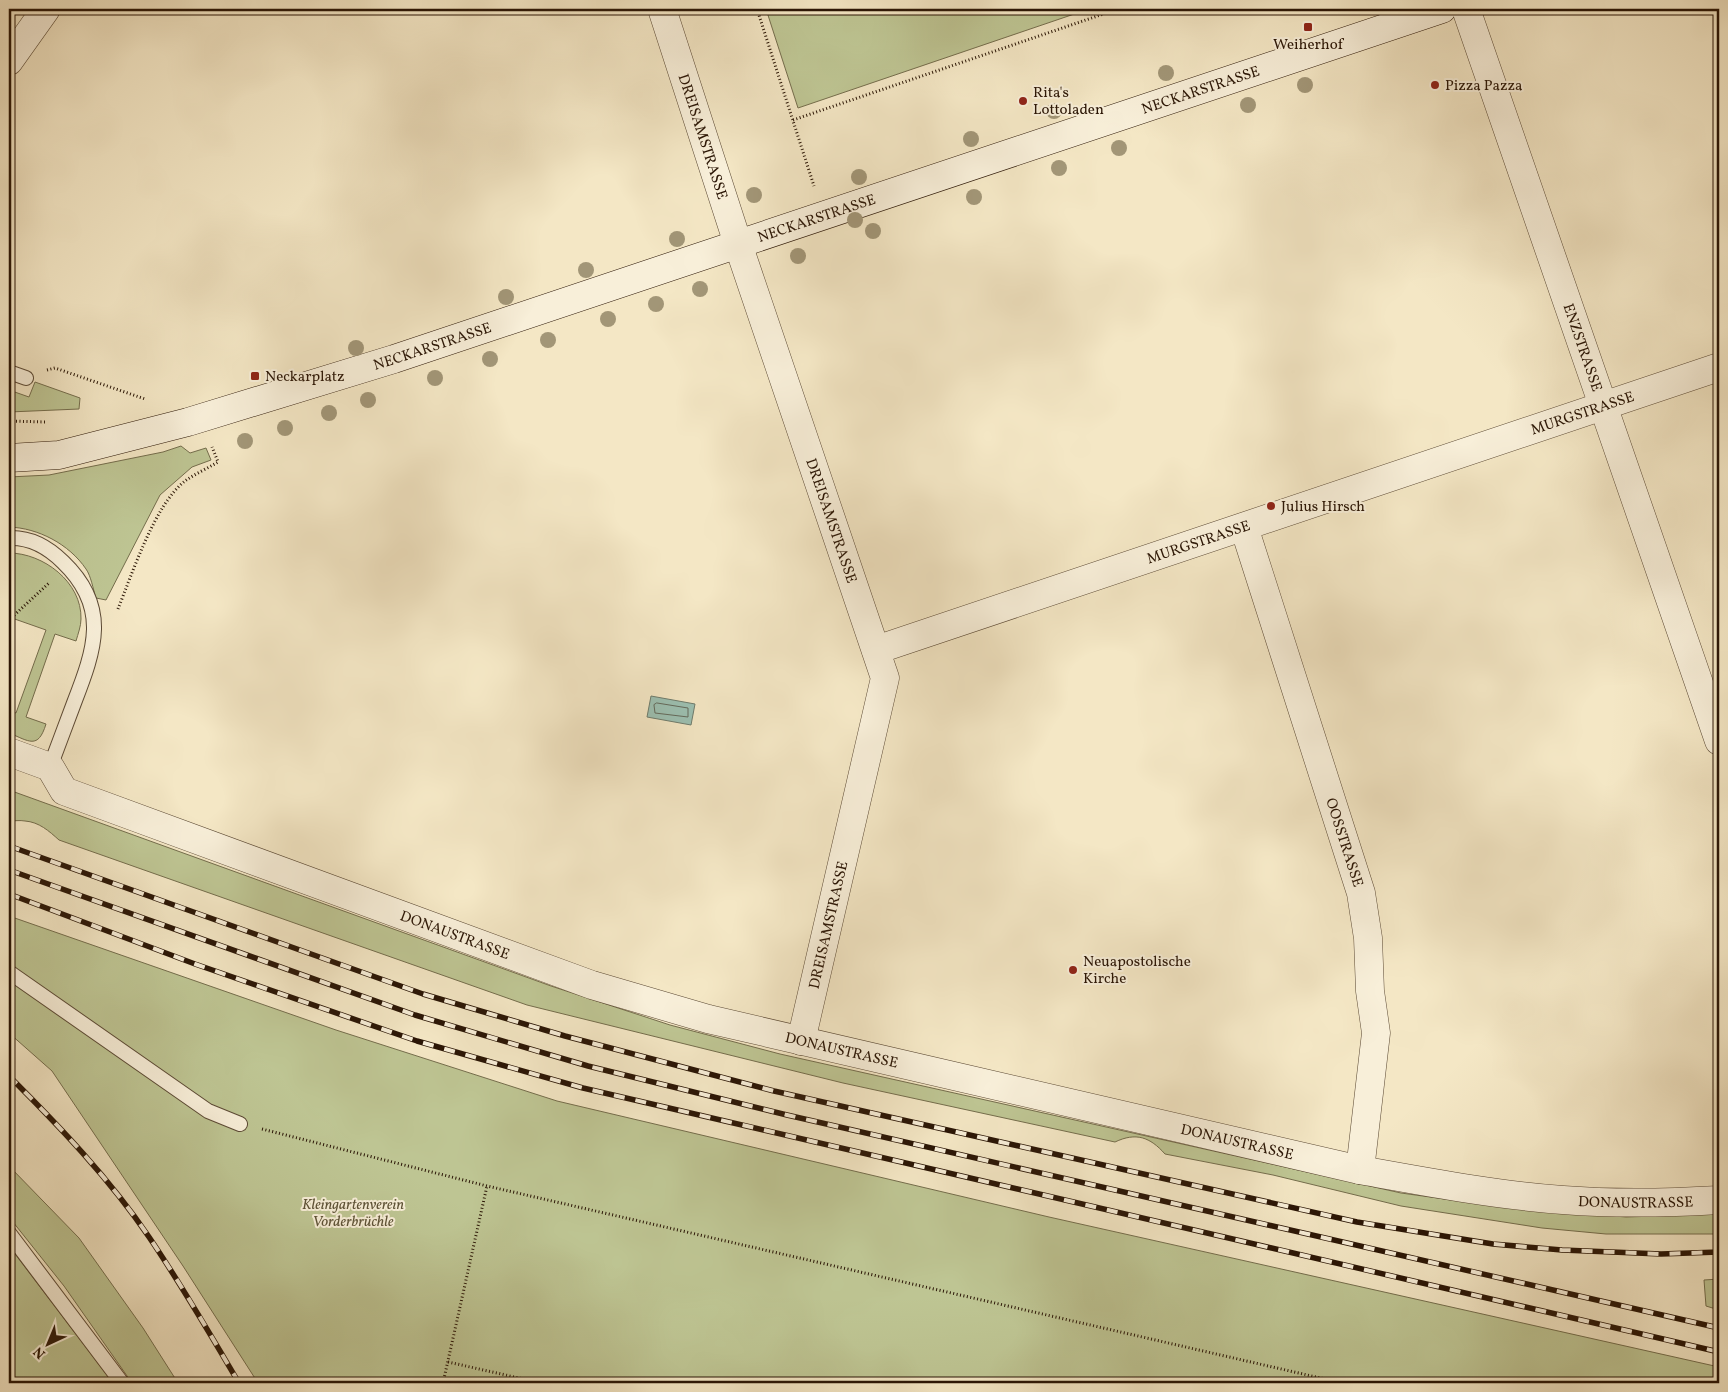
<svg xmlns="http://www.w3.org/2000/svg" width="1728" height="1392" font-family="Vollkorn,serif">
  <rect width="100%" height="100%" fill="#f4e7c5"/>
  <filter id="stains"><feTurbulence type="fractalNoise" baseFrequency=".004" numOctaves="4"/><feColorMatrix values="0 0 0 0 .2 0 0 0 0 .09 0 0 0 0 .02 0 0 0 .5 -.17"/></filter>
  <radialGradient id="worn" r=".72"><stop offset=".6" stop-color="#630" stop-opacity="0"/><stop offset="1" stop-color="#630" stop-opacity=".3"/></radialGradient>
  <g fill="#bec593" stroke="#746d4c">
    <polygon points="766,9 1089,9 798,108"/>
    <polygon points="35,382 80,398 79,409 9,412 9,390 29,397"/>
    <path d="M181,446L190,453L206,448L211,460L192,467L160,495L106,600L96,598C93,589 91,576 86,569C69,544 38,528 9,527V477L49,475L163,452Z"/>
    <path d="M9,553C43,553 82,582 81,619C81,626 78,634 76,641L55,634L26,717L46,724C38,750 29,741 9,733V711L16,713L46,630L9,617Z"/>
    <path d="M9,790L551,986L670,1025L780,1054L1401,1193L1488,1205L1626,1217L1719,1214V1234H1606L1542,1228L1401,1206L1273,1175L1165,1154C1150,1137 1136,1132 1115,1142L843,1083L527,1005L59,840C49,831 39,822 25,821C20,820 14,821 9,821Z"/>
    <polygon points="9,916 336,1030 557,1101 1049,1217 1719,1367 1719,1383 258,1383 183,1266 52,1071 9,1033"/>
    <polygon points="9,1166 79,1238 143,1328 178,1383 132,1383 64,1286 9,1217"/>
    <polygon points="9,1246 113,1383 9,1383"/>
    <polygon points="1719,1279 1719,1310 1706,1306 1704,1280"/>
  </g>
  <polygon fill="#9cc0b2" stroke="#6e7c6d" points="651,696 695,704 691,725 647,717"/>
  <g fill="none" stroke-linecap="round" stroke-linejoin="round">
    <polygon stroke="#636a5c" stroke-width="1" points="657,703 688,708 688,717 655,713 654,705"/>
    <g stroke="#5c4a35" stroke-width="16">
      <g id="lane">
        <polyline points="9,372 26,378"/>
        <path d="M9,538C31,537 48,547 63,562C110,607 95,649 74,703C66,724 58,746 50,767"/>
        <polyline points="9,972 208,1111 240,1124"/>
        <polyline points="9,1233 122,1383"/>
      </g>
    </g>
    <g stroke="#5c4a35" stroke-width="29">
      <g id="street">
        <path id="s1" d="M662,9L738,244L885,678L801,1041"/>
        <path id="s2" d="M1466,9L1719,741"/>
        <polyline points="9,61 46,9"/>
        <path id="s3" d="M1244,527L1361,893L1368,938L1370,991L1376,1033L1360,1170"/>
        <path id="s4" d="M876,650L1719,367"/>
        <path id="s5" d="M9,752L50,767L64,791L592,985L708,1019L1360,1170C1427,1182 1495,1195 1563,1200C1615,1204 1667,1203 1719,1200"/>
      </g>
    </g>
    <g stroke="#2a1505" stroke-width="29">
      <g id="secondary">
        <path id="s6" d="M9,458L59,455L188,422L394,359L1442,9"/>
      </g>
    </g>
    <g stroke="#2a1505" stroke-width="3" stroke-dasharray="1 2.5" stroke-linecap="butt">
      <polyline points="757,9 814,186"/>
      <polyline points="793,120 1118,9"/>
      <polyline points="47,370 55,368 145,399"/>
      <polyline points="9,421 46,422"/>
      <path d="M118,609C132,574 155,504 185,481C195,474 208,468 218,462L212,447"/>
      <polyline points="9,620 49,583"/>
      <polyline points="262,1129 487,1186 1342,1383"/>
      <polyline points="448,1362 541,1383"/>
      <polyline points="443,1383 487,1186"/>
    </g>
    <use href="#lane" stroke="#f8efd9" stroke-width="14"/>
    <use href="#street" stroke="#f8efd9" stroke-width="28"/>
    <use href="#secondary" stroke="#f8efd9" stroke-width="28"/>
    <g stroke="#2a1505" stroke-width="5.5">
      <g id="rail">
        <polyline points="9,846 423,994 565,1036 774,1091 1357,1222 1493,1244 1562,1250 1661,1254 1719,1252"/>
        <polyline points="9,870 415,1015 588,1066 787,1115 1719,1328"/>
        <polyline points="9,894 195,964 417,1041 583,1088 1719,1352"/>
        <path d="M9,1076C59,1126 109,1178 149,1237C181,1284 210,1334 239,1383"/>
      </g>
    </g>
    <use href="#rail" stroke="#f8efd9" stroke-width="4" stroke-dasharray="11" stroke-linecap="butt"/>
  </g>
  <g fill="#a29677">
    <circle cx="1166" cy="73" r="8"/>
    <circle cx="1305" cy="85" r="8"/>
    <circle cx="1248" cy="105" r="8"/>
    <circle cx="1054" cy="111" r="8"/>
    <circle cx="971" cy="139" r="8"/>
    <circle cx="1119" cy="148" r="8"/>
    <circle cx="1059" cy="168" r="8"/>
    <circle cx="859" cy="177" r="8"/>
    <circle cx="754" cy="195" r="8"/>
    <circle cx="974" cy="197" r="8"/>
    <circle cx="855" cy="220" r="8"/>
    <circle cx="873" cy="231" r="8"/>
    <circle cx="677" cy="239" r="8"/>
    <circle cx="798" cy="256" r="8"/>
    <circle cx="586" cy="270" r="8"/>
    <circle cx="700" cy="289" r="8"/>
    <circle cx="506" cy="297" r="8"/>
    <circle cx="656" cy="304" r="8"/>
    <circle cx="608" cy="319" r="8"/>
    <circle cx="548" cy="340" r="8"/>
    <circle cx="356" cy="348" r="8"/>
    <circle cx="490" cy="359" r="8"/>
    <circle cx="435" cy="378" r="8"/>
    <circle cx="368" cy="400" r="8"/>
    <circle cx="329" cy="413" r="8"/>
    <circle cx="285" cy="428" r="8"/>
    <circle cx="245" cy="441" r="8"/>
  </g>
  <g fill="#8f2418" stroke="#f8efd9" stroke-width="2">
    <rect x="1303" y="22" width="10" height="10" rx="2.5"/>
    <circle cx="1435" cy="85" r="5"/>
    <circle cx="1023" cy="101" r="5"/>
    <rect x="250" y="371" width="10" height="10" rx="2.5"/>
    <circle cx="1271" cy="506" r="5"/>
    <circle cx="1073" cy="970" r="5"/>
  </g>
  <g text-anchor="middle" stroke-width="4" stroke-linejoin="round" paint-order="stroke">
    <g font-size="15" fill="#2a1505" stroke="#f8efd9" text-anchor="start">
      <text x="1308" y="49" text-anchor="middle">Weiherhof</text>
      <text x="1445" y="90">Pizza Pazza</text>
      <text x="1033" y="97">Rita's<tspan x="1033" dy="17">Lottoladen</tspan></text>
      <text x="265" y="381">Neckarplatz</text>
      <text x="1281" y="511">Julius Hirsch</text>
      <text x="1083" y="966">Neuapostolische<tspan x="1083" dy="17">Kirche</tspan></text>
    </g>
    <g font-size="15" fill="#2a1505" stroke="#f8efd9">
      <text dy="5" stroke="none"><textPath href="#s6" startOffset="1249">NECKARSTRASSE</textPath></text>
      <text dy="5" stroke="none"><textPath href="#s1" startOffset="134">DREISAMSTRASSE</textPath></text>
      <text dy="5" stroke="none"><textPath href="#s6" startOffset="844">NECKARSTRASSE</textPath></text>
      <text dy="5" stroke="none"><textPath href="#s6" startOffset="439">NECKARSTRASSE</textPath></text>
      <text dy="5" stroke="none"><textPath href="#s2" startOffset="358">ENZSTRASSE</textPath></text>
      <text dy="5" stroke="none"><textPath href="#s4" startOffset="745">MURGSTRASSE</textPath></text>
      <text dy="5" stroke="none"><textPath href="#s1" startOffset="539">DREISAMSTRASSE</textPath></text>
      <text dy="5" stroke="none"><textPath href="#s4" startOffset="340">MURGSTRASSE</textPath></text>
      <text dy="5" stroke="none"><textPath href="#s3" startOffset="331">OOSSTRASSE</textPath></text>
      <text transform="translate(828 925) rotate(-77)" y="5">DREISAMSTRASSE</text>
      <text dy="5" stroke="none"><textPath href="#s5" startOffset="488">DONAUSTRASSE</textPath></text>
      <text dy="5" stroke="none"><textPath href="#s5" startOffset="892">DONAUSTRASSE</textPath></text>
      <text dy="5" stroke="none"><textPath href="#s5" startOffset="1298">DONAUSTRASSE</textPath></text>
      <text dy="5" stroke="none"><textPath href="#s5" startOffset="1702">DONAUSTRASSE</textPath></text>
    </g>
    <g font-size="15" font-style="italic" fill="#5e5337" stroke="#f8efd9">
      <text x="353" y="1209">Kleingartenverein<tspan x="353" dy="17">Vorderbrüchle</tspan></text>
    </g>
  </g>
  <rect width="1728" height="1392" fill="none" stroke="#f4e7c5" stroke-width="30"/>
  <rect x="10" y="10" width="1708" height="1372" fill="none" stroke="#2a1505" stroke-width="2.5"/>
  <rect x="15" y="15" width="1698" height="1362" fill="none" stroke="#2a1505"/>
  <g transform="translate(48 1344) rotate(224)" stroke="#f8efd9" stroke-width="4" paint-order="stroke">
  <path d="M0-4L9 19L0 12L-9 19Z" fill="#2a1505"/>
  <text y="-8" font-size="14" font-weight="bold" text-anchor="middle" fill="#2a1505">N</text>
  </g>
  <rect width="100%" height="100%" filter="url(#stains)"/>
  <rect width="100%" height="100%" fill="url(#worn)"/>
</svg>
